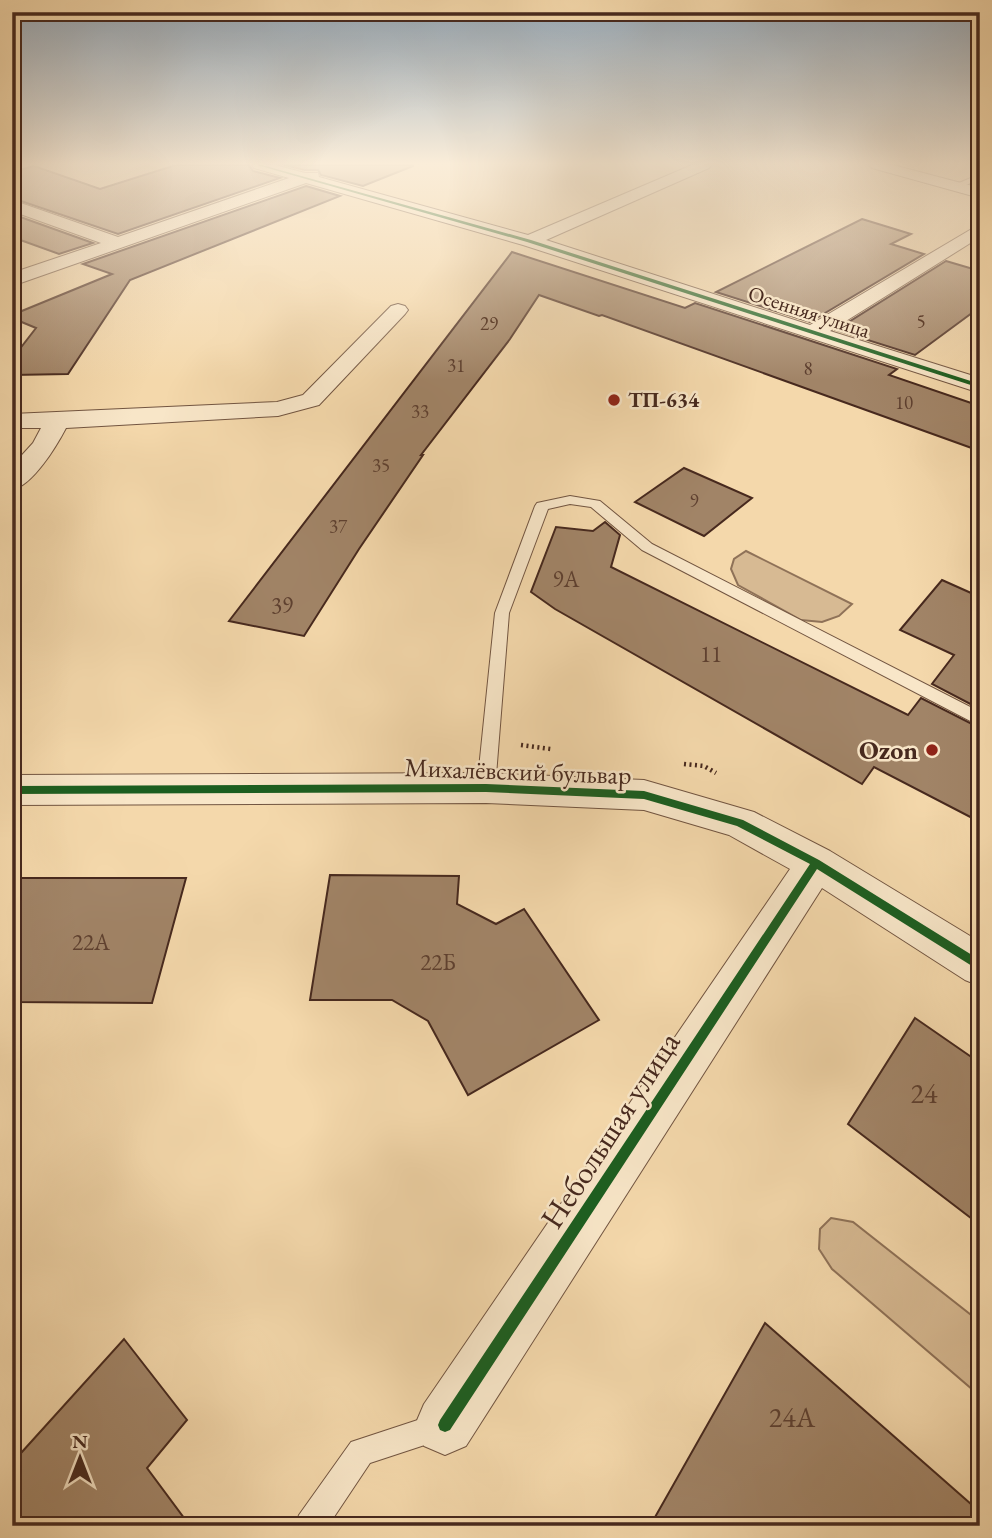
<svg xmlns="http://www.w3.org/2000/svg" width="992" height="1538" font-family="'EB Garamond',serif">
  <rect width="100%" height="100%" fill="#f4d8ab"/>
  <filter id="stains"><feTurbulence type="fractalNoise" baseFrequency=".00286" numOctaves="4"/><feColorMatrix values="0 0 0 0 .2 0 0 0 0 .09 0 0 0 0 .02 0 0 0 .5 -.17"/></filter>
  <radialGradient id="worn" r=".72"><stop offset=".6" stop-color="#630" stop-opacity="0"/><stop offset="1" stop-color="#630" stop-opacity=".3"/></radialGradient>
  <g fill="#d7ba93" stroke="#8f7258" stroke-width="2">
    <polygon points="746,551 852,604 839,616 822,622 801,620 738,585 731,569 734,559"/>
    <polygon points="831,1218 853,1222 980,1322 980,1396 832,1269 819,1249 820,1229"/>
  </g>
  <g fill="#a18467" stroke="#47291e" stroke-width="2">
    <polygon points="176,165 249,165 253,171 280,178 118,234 12,198 12,172 34,166 100,189"/>
    <polygon points="284,165 413,165 413,166 363,186 321,175 318,170 305,170"/>
    <polygon points="306,186 340,196 130,280 68,374 12,375 12,359 36,328 12,318 12,315 112,274 83,264"/>
    <polygon points="12,214 93,243 59,254 12,237"/>
    <polygon points="862,219 911,234 891,244 924,254 810,322 716,292"/>
    <polygon points="512,252 685,308 695,303 897,369 889,375 980,406 980,451 602,315 599,316 539,295 510,339 421,455 423,455 359,549 304,636 229,621"/>
    <polygon points="946,261 980,271 980,307 915,355 836,330"/>
    <polygon points="684,468 752,498 704,536 635,502"/>
    <polygon points="605,522 620,535 611,567 908,715 921,698 980,728 980,822 874,767 862,784 555,609 531,592 556,527 593,531"/>
    <polygon points="942,580 980,597 980,709 932,684 954,655 900,630"/>
    <polygon points="330,875 459,876 457,904 496,924 524,909 599,1020 468,1095 428,1021 392,1000 310,1000"/>
    <polygon points="12,878 186,878 152,1003 12,1002"/>
    <polygon points="915,1018 980,1063 980,1225 848,1124"/>
    <polygon points="765,1323 980,1512 980,1526 650,1526"/>
    <polygon points="124,1339 187,1420 147,1468 190,1526 12,1526 12,1463"/>
  </g>
  <g fill="none" stroke-linecap="round" stroke-linejoin="round">
    <g stroke="#725541" stroke-width="2">
      <g id="lane">
        <polygon points="980,174 980,179 959,188 952,186"/>
        <polygon points="570,496 600,501 652,544 980,712 980,726 642,550 591,507 570,504 548,509 509,613 495,788 492,793 480,793 477,788 495,613 535,506 537,503"/>
        <polygon points="439,1413 449,1417 453,1427 449,1437 370,1463 328,1526 295,1526 299,1515 351,1442"/>
      </g>
    </g>
    <g stroke="#725541" stroke-width="2">
      <g id="street">
        <polygon points="252,165 275,165 305,173 318,173 319,177 528,235 692,165 711,165 709,168 546,240 810,325 980,224 980,237 830,331 980,378 980,393 523,245 306,183 12,286 12,273 101,243 12,211 12,200 118,237 289,178 254,168"/>
        <polygon points="869,165 893,165 980,188 980,198 872,168"/>
        <path d="M398,304L405,306L408,310L405,314L319,405L278,416L66,428C56,447 33,485 12,490V466L33,443L41,428H12V414L277,402L303,395L391,306Z"/>
        <polygon points="486,773 644,780 754,812 830,851 980,942 980,986 965,980 822,888 466,1446 445,1455 424,1446 415,1425 424,1404 790,869 729,835 644,810 486,803 12,805 12,775"/>
      </g>
    </g>
    <g stroke="#47291e" stroke-width="4.5" stroke-dasharray="2 3.5" stroke-linecap="butt">
      <polyline points="521,745 551,749"/>
      <polyline points="684,764 704,766 716,773"/>
    </g>
    <use href="#lane" fill="#f8e6c8" fill-rule="evenodd"/>
    <use href="#street" fill="#f8e6c8" fill-rule="evenodd"/>
    <g stroke="#f8e6c8" stroke-width="4">
      <g id="cycleway">
        <polygon points="257,165 262,165 531,240 980,384 980,388 527,242"/>
        <polygon points="486,784 644,791 743,820 819,860 980,960 980,971 817,869 450,1430 445,1432 440,1430 438,1425 440,1420 810,864 737,826 644,799 486,792 12,794 12,786"/>
      </g>
    </g>
    <use href="#cycleway" fill="#1b5e20" fill-rule="evenodd"/>
  </g>
  <linearGradient id="sky" x2="0" y2="1"><stop stop-color="#95aabc"/><stop offset="0.43" stop-color="#faedd9"/><stop offset="1" stop-color="#faedd9" stop-opacity="0"/></linearGradient>
  <rect width="992" height="380" fill="url(#sky)"/>
  <g fill="#8f2418" stroke="#f8e6c8" stroke-width="2.5">
    <circle cx="614" cy="400" r="7"/>
    <circle cx="932" cy="750" r="7"/>
  </g>
  <g text-anchor="middle" stroke-width="5" stroke-linejoin="round" paint-order="stroke">
    <g font-size="19" fill="#5e4030">
      <text x="921" y="328">5</text>
      <text x="489" y="330">29</text>
      <text x="456" y="372">31</text>
      <text x="808" y="375">8</text>
      <text x="904" y="409">10</text>
      <text x="420" y="418">33</text>
      <text x="381" y="472">35</text>
      <text x="694" y="507">9</text>
      <text x="338" y="533">37</text>
    </g>
    <g font-size="21" fill="#47291e" stroke="#f8e6c8">
      <text transform="translate(809 312) rotate(18)" y="7">Осенняя улица</text>
    </g>
    <g font-size="21" font-weight="bold" fill="#47291e" stroke="#f8e6c8" text-anchor="start">
      <text x="628" y="407">ТП-634</text>
    </g>
    <g font-size="23" fill="#5e4030">
      <text x="566" y="587">9А</text>
      <text x="282" y="613">39</text>
      <text x="711" y="662">11</text>
      <text x="91" y="950">22А</text>
      <text x="438" y="970">22Б</text>
    </g>
    <g font-size="26" font-weight="bold" fill="#47291e" stroke="#f8e6c8" text-anchor="end">
      <text x="918" y="759">Ozon</text>
    </g>
    <g font-size="26" fill="#47291e" stroke="#f8e6c8">
      <text transform="translate(518 771) rotate(2)" y="9">Михалёвский бульвар</text>
    </g>
    <g font-size="28" fill="#5e4030">
      <text x="924" y="1103">24</text>
      <text x="792" y="1427">24А</text>
    </g>
    <g font-size="32" fill="#47291e" stroke="#f8e6c8">
      <text transform="translate(610 1130) rotate(-57)" y="11">Небольшая улица</text>
    </g>
  </g>
  <rect width="992" height="1538" fill="none" stroke="#f4d8ab" stroke-width="42"/>
  <rect x="14" y="14" width="964" height="1510" fill="none" stroke="#47291e" stroke-width="3.5"/>
  <rect x="21" y="21" width="950" height="1496" fill="none" stroke="#47291e" stroke-width="2"/>
  <g transform="translate(80 1458)" stroke="#f8e6c8" stroke-width="5" paint-order="stroke">
  <path d="M0-5L12 26L0 18L-12 26Z" fill="#47291e"/>
  <text y="-10" font-size="19" font-weight="bold" text-anchor="middle" fill="#47291e">N</text>
  </g>
  <rect width="100%" height="100%" filter="url(#stains)"/>
  <rect width="100%" height="100%" fill="url(#worn)"/>
</svg>
